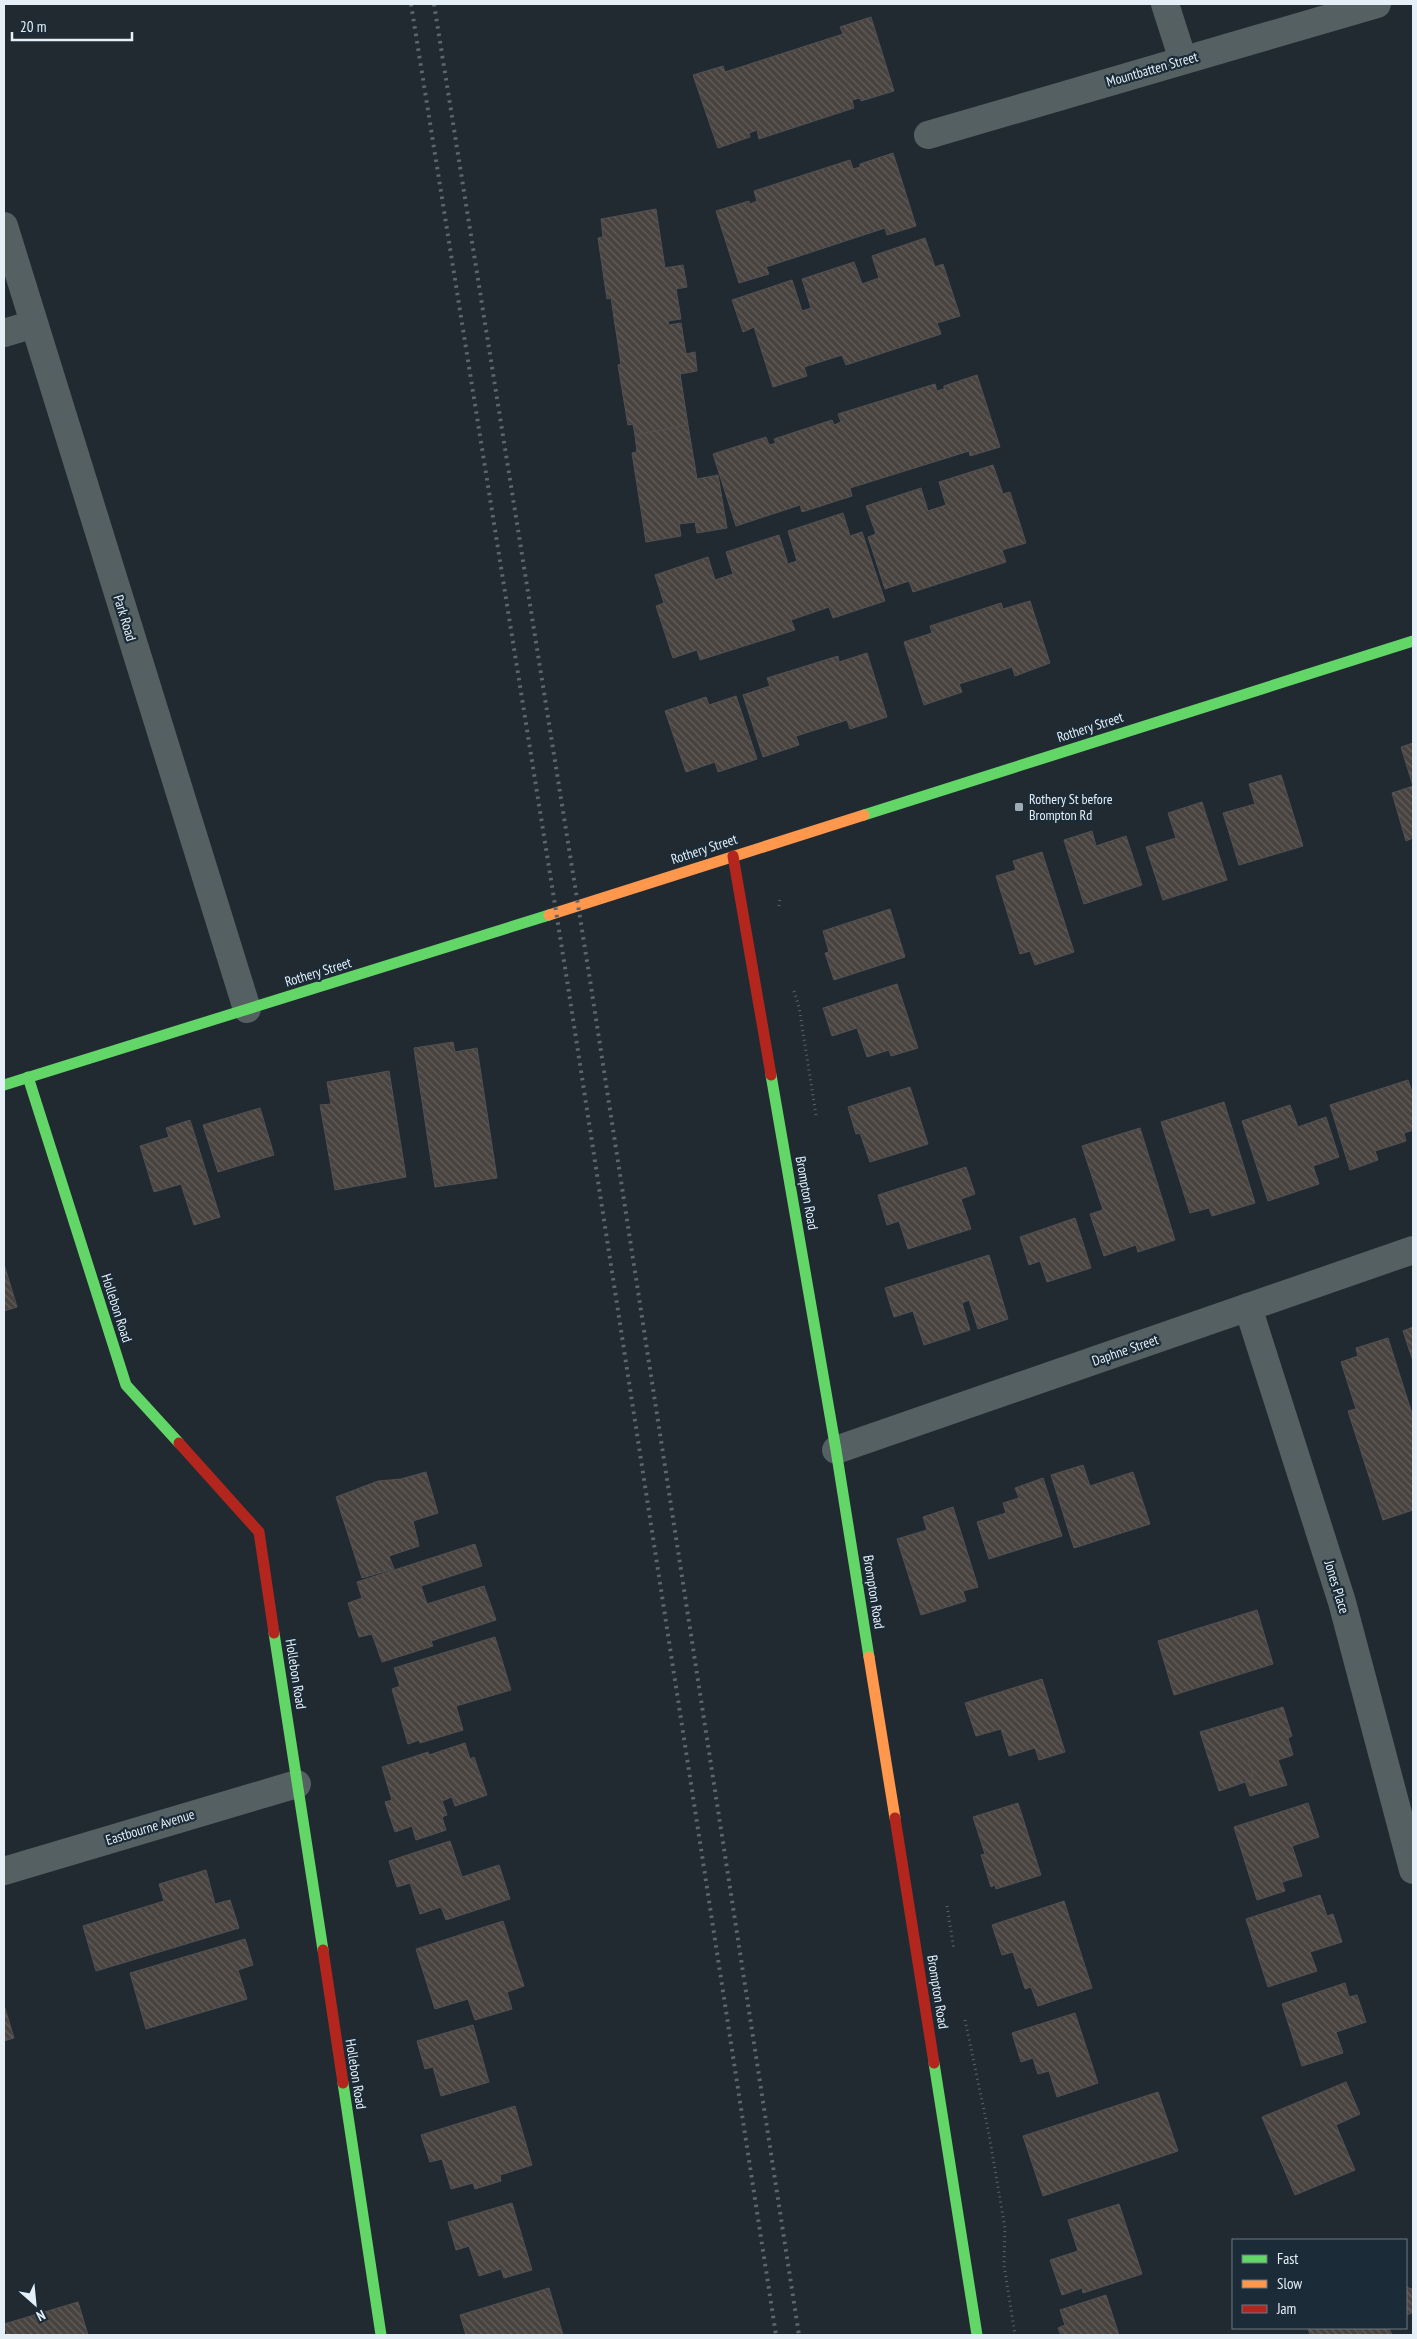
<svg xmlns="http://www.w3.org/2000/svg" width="1417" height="2339" font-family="'PT Sans Narrow',sans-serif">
  <defs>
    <pattern id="building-back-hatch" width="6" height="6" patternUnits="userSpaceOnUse" patternTransform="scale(1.25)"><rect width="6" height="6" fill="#48433f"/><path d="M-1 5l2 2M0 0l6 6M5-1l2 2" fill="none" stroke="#625e5c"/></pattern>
  </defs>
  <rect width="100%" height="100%" fill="#212a31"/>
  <g fill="url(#building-back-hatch)" stroke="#515153">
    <polygon points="871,17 894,91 861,101 860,98 852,100 854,108 759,139 757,130 749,133 750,137 718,148 693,75 723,66 725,72 843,34 840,27"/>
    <polygon points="893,153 916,226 887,235 885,228 766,267 769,274 739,283 716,211 749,201 750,204 757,201 754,191 850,160 853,169 860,167 860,164"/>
    <polygon points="656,209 665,268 683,265 687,287 676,289 681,319 668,321 669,325 681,323 686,354 695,352 697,371 680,374 688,425 635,435 633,424 628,425 618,365 621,364 611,298 607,299 598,238 603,237 601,219"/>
    <polygon points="925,238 935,267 943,264 960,316 937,323 941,334 846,365 842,355 804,367 807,376 773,387 754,327 743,332 732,300 792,280 802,311 811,308 802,279 854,262 862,284 879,278 872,256"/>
    <polygon points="977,375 1000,447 970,456 969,451 850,488 852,496 802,512 800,505 736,526 713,454 766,437 769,445 776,443 774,439 832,420 834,425 841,422 838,414 935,384 937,391 944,389 944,386"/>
    <polygon points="688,425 697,479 718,475 727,528 697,533 695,522 679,524 681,536 646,542 632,453 637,452 635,435"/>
    <polygon points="993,465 1003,494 1010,492 1026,543 1002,550 1006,562 913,592 909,581 885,589 868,537 876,534 866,506 921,488 928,511 946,505 939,482"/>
    <polygon points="843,513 850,536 862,532 885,601 833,618 829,607 791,620 795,630 700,660 697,650 673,658 656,606 664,603 655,575 708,557 715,580 733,574 726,552 779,535 788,564 797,561 788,531"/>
    <polygon points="1030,601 1050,663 1015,676 1012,667 959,684 962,692 924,705 904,642 932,633 930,626 1001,603 1003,609"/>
    <polygon points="867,653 887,717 850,729 847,720 796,736 799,745 763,757 743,695 770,686 767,678 838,656 839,662"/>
    <polygon points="736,696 757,759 718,772 715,762 686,772 665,711 706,697 709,705"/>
    <polygon points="1413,743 1413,838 1406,841 1392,793 1413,786 1401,747"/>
    <polygon points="1281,775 1303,846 1239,865 1223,813 1255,804 1249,784"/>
    <polygon points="1202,802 1227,880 1163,900 1146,847 1176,838 1168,813"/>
    <polygon points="1092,831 1096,846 1126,836 1142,885 1084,904 1064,840"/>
    <polygon points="1042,852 1074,952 1035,965 1030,951 1020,954 996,876 1016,870 1013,861"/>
    <polygon points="890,909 905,957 834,980 825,953 829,952 823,931"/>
    <polygon points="897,984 918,1048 891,1056 889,1050 867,1057 857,1028 832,1036 823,1008"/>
    <polygon points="453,1042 455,1052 477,1048 497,1178 435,1187 414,1048"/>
    <polygon points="389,1071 406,1177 335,1190 320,1105 331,1104 327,1082"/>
    <polygon points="1408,1080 1413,1095 1413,1130 1404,1133 1406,1141 1375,1151 1378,1160 1350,1170 1330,1105"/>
    <polygon points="910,1087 928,1144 870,1162 860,1133 856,1134 848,1107"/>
    <polygon points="1224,1102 1255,1203 1212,1216 1209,1208 1190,1213 1161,1122"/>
    <polygon points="1290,1105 1298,1127 1326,1117 1339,1157 1313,1166 1319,1184 1268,1201 1242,1121"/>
    <polygon points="260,1108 274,1155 218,1172 203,1125"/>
    <polygon points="190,1120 220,1217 194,1225 181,1184 154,1192 140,1146 169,1137 166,1128"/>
    <polygon points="1140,1128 1175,1240 1138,1252 1136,1245 1104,1256 1090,1214 1103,1210 1082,1146"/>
    <polygon points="966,1167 975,1194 961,1199 971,1229 908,1249 899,1221 887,1225 878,1195"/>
    <polygon points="1075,1218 1091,1268 1047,1282 1040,1261 1029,1265 1020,1237"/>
    <polygon points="989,1255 1008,1319 978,1329 969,1300 962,1303 970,1330 924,1345 913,1311 894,1317 885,1288"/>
    <polygon points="4,1264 17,1307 4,1311"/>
    <polygon points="1413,1327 1413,1361 1403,1331"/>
    <polygon points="1388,1338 1413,1417 1413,1510 1383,1520 1348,1411 1356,1409 1341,1362 1358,1356 1356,1348"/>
    <polygon points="1083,1465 1090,1486 1133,1472 1150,1524 1074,1548 1051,1475"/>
    <polygon points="426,1472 438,1513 413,1521 419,1546 389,1556 394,1569 362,1578 336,1497 378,1481 401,1479"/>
    <polygon points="1043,1478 1062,1536 989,1559 977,1522 1006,1513 1003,1503 1019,1498 1015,1488"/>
    <polygon points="953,1507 978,1587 963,1591 966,1601 921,1615 897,1539 927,1530 923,1517"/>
    <polygon points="475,1544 482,1566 421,1586 427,1604 484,1586 496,1620 431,1641 433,1646 382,1662 372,1634 359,1637 348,1603 362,1598 357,1582"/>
    <polygon points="1257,1610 1273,1664 1174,1695 1158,1641"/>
    <polygon points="495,1637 511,1690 456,1706 463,1730 420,1743 419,1740 408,1744 392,1689 400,1686 394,1668"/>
    <polygon points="1042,1679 1065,1752 1039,1760 1035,1748 1009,1756 1001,1729 976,1736 965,1703"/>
    <polygon points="1283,1707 1292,1736 1288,1738 1293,1755 1278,1760 1287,1785 1250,1796 1227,1724"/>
    <polygon points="1237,1721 1254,1779 1219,1791 1200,1732"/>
    <polygon points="465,1743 470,1759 474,1757 487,1795 455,1806 452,1797 442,1801 447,1815 442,1817 446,1830 416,1840 412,1826 395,1832 385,1802 392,1800 382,1767 428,1752 429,1755"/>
    <polygon points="1018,1803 1041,1875 996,1889 995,1885 991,1887 981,1855 985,1854 973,1817"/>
    <polygon points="1308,1803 1319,1837 1292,1846 1302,1876 1282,1882 1285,1891 1257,1900 1234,1827"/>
    <polygon points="450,1841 462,1877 499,1865 510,1899 446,1920 441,1907 420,1914 410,1883 397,1887 389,1861"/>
    <polygon points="206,1870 215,1904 230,1900 239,1928 96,1971 83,1926 164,1901 159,1884"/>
    <polygon points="1320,1895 1327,1916 1333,1914 1342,1942 1310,1952 1317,1971 1268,1987 1246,1919"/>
    <polygon points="1064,1901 1092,1988 1038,2006 1031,1987 1025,1989 1013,1952 1002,1955 992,1925"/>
    <polygon points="503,1921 524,1986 507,1992 512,2009 475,2020 468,1999 435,2009 416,1949"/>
    <polygon points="245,1939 253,1965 238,1970 247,1999 146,2029 130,1973"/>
    <polygon points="1345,1983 1349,1997 1357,1995 1366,2022 1336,2032 1343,2053 1302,2066 1282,2004"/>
    <polygon points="4,2005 14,2038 4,2041"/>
    <polygon points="1075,2013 1098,2083 1057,2097 1049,2071 1038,2074 1033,2058 1021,2062 1012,2033"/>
    <polygon points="473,2025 489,2082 441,2096 433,2067 425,2069 417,2041"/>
    <polygon points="1346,2082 1360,2114 1336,2125 1355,2170 1295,2195 1262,2117"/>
    <polygon points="1158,2092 1178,2151 1043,2196 1023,2136"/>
    <polygon points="515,2106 532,2165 500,2175 501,2181 475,2189 473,2183 451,2189 442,2159 430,2162 421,2135"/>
    <polygon points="512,2203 532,2270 504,2278 501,2269 479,2276 469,2246 456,2250 448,2222"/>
    <polygon points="1119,2204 1142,2274 1083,2293 1082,2288 1062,2295 1050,2260 1078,2251 1068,2220"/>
    <polygon points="1406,2287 1412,2289 1413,2293 1413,2302 1411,2307 1412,2313 1406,2315"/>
    <polygon points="549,2288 563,2335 466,2335 460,2315"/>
    <polygon points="1106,2295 1119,2335 1061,2335 1058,2328 1065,2325 1060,2310"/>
    <polygon points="78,2302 88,2335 7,2335 4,2324"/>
    <polygon points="1308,2328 1316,2328 1318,2335 1310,2335"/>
    <polygon points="1316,2328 1359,2328 1361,2335 1318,2335"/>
    <polygon points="1359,2328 1389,2328 1392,2335 1361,2335"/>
  </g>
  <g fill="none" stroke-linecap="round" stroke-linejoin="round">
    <g stroke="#5a6366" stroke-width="3" stroke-dasharray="1 4" stroke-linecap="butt">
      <polyline points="779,906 780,897"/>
      <polyline points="794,991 799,1007 816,1115"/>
      <polyline points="947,1906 954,1950"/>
      <polyline points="965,2020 988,2129 1005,2228 1004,2265 1015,2335"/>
    </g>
    <g stroke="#546062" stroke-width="28">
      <polyline points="1165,4 1183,60"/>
      <polyline points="928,135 1377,4"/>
      <polyline points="4,226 247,1009"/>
      <polyline points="4,333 34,324"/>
      <polyline points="1248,1307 1342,1602 1413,1870"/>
      <polyline points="836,1450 1413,1250"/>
      <polyline points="4,1871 297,1784"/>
    </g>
    <g stroke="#63d668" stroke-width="11">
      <polyline points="864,815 1413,641"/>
      <polyline points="771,1075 836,1450 869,1657"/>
      <polyline points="28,1077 126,1385 179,1443"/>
      <polyline points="4,1085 549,915"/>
      <polyline points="274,1633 323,1950"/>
      <polyline points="934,2063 977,2335"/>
      <polyline points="343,2083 381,2335"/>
    </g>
    <g stroke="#ff974d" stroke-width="11">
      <polyline points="549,915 864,815"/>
      <polyline points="869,1657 895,1818"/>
    </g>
    <g stroke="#b3261e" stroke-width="11">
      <polyline points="733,856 771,1075"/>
      <polyline points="179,1443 259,1532 274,1633"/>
      <polyline points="895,1818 934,2063"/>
      <polyline points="323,1950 343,2083"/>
    </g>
    <g stroke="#5d666a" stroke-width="4" stroke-dasharray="2.5 5" stroke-linecap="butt">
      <polyline points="411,4 567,980 776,2335"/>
      <polyline points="434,4 590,980 799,2335"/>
    </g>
  </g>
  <rect fill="#a0aab2" stroke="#1b2b37" stroke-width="2" x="1014" y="802" width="10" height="10" rx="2.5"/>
  <g text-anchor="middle" stroke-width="4.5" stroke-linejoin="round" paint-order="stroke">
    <g font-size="14" fill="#e5eff7" stroke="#1b2b37">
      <text transform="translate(1152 69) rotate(-16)" y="5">Mountbatten Street</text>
      <text transform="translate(125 618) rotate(73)" y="5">Park Road</text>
      <text transform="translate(1090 727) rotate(-18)" y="5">Rothery Street</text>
      <text transform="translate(704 849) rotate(-18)" y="5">Rothery Street</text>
      <text transform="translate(318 972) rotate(-17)" y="5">Rothery Street</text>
      <text transform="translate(807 1193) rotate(80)" y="5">Brompton Road</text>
      <text transform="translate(117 1308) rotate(72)" y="5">Hollebon Road</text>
      <text transform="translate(1125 1350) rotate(-19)" y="5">Daphne Street</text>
      <text transform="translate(1337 1587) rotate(73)" y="5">Jones Place</text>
      <text transform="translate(874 1592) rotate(81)" y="5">Brompton Road</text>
      <text transform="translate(296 1674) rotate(81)" y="5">Hollebon Road</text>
      <text transform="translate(150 1827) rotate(-17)" y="5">Eastbourne Avenue</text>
      <text transform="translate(938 1992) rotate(81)" y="5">Brompton Road</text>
      <text transform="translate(356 2074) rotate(81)" y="5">Hollebon Road</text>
    </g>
    <g font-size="14" fill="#e5eff7" stroke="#1b2b37" text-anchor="start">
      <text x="1029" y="804">Rothery St before<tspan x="1029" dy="16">Brompton Rd</tspan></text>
    </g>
  </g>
  <rect width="1417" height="2339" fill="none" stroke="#e5eff7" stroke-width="10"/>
  <rect x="1232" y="2239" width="175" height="90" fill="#1b2b37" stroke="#6c7984"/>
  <rect x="1242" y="2255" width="25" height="8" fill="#63d668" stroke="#6c7984"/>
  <text x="1277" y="2264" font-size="15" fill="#e5eff7">Fast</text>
  <rect x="1242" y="2280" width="25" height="8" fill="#ff974d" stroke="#6c7984"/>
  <text x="1277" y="2289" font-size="15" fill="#e5eff7">Slow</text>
  <rect x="1242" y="2305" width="25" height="8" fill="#b3261e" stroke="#6c7984"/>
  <text x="1277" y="2314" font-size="15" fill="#e5eff7">Jam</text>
  <g transform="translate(35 2304) rotate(153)" stroke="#1b2b37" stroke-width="4" paint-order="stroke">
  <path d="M0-4L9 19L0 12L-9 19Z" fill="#e5eff7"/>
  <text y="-8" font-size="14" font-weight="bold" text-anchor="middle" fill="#e5eff7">N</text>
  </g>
  <path d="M12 32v8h120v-8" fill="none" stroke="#e5eff7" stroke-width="2.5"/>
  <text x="20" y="32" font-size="15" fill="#e5eff7" stroke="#1b2b37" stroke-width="4" paint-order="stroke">20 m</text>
</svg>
